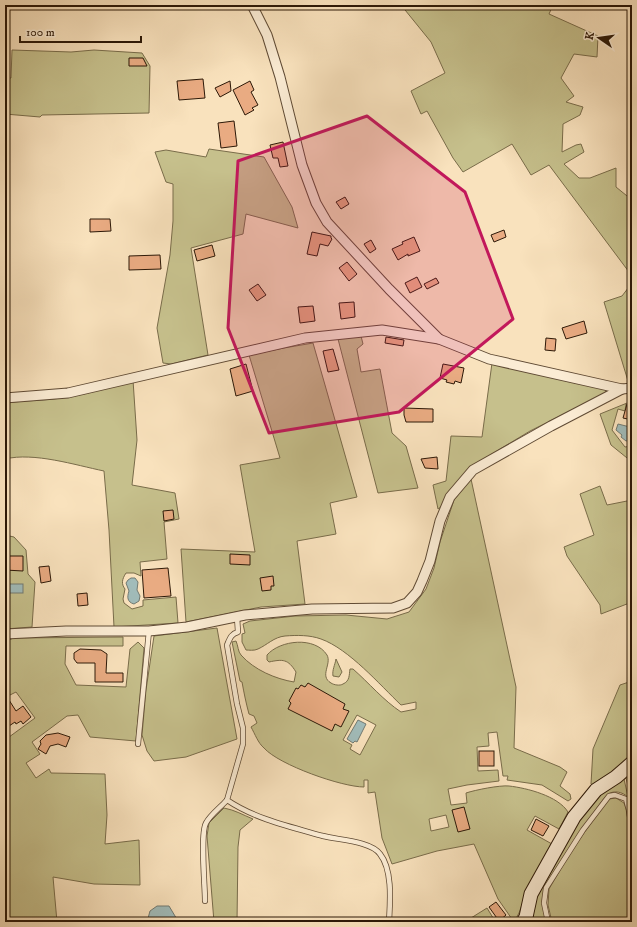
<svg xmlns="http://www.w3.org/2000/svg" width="637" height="927" font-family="'IM FELL DW Pica',serif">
  <rect width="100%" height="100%" fill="#f9e2bd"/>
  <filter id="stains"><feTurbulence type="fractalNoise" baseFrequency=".005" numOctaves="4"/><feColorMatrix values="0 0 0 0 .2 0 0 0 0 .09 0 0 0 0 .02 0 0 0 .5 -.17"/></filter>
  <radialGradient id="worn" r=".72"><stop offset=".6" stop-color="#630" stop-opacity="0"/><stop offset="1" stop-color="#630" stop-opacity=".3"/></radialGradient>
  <g fill="#c6c08c" stroke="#796c4a" fill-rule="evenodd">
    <polygon points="401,5 553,5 549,14 598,36 597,57 574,54 561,78 574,96 566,102 583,107 580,115 563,124 562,152 576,145 581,144 584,152 564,164 579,178 590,178 616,168 616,187 632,200 632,276 549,165 531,175 512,144 463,172 453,158 427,111 421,114 411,91 445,73 431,42"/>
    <polygon points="12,50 71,52 94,50 142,53 150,66 149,113 42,115 40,117 5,114 5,78 11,78"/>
    <polygon points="209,149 264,157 292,207 298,228 246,214 243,234 191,248 208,355 171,364 163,363 157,328 170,255 173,221 173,184 166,182 155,152 166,150 206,157"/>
    <polygon points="632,283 632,380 628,381 604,302 622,296"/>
    <polygon points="361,336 363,344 357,349 361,372 380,369 392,433 406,446 418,488 378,493 338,339"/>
    <polygon points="313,343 357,497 330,503 336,534 297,541 305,604 261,607 186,622 181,549 255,552 240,465 280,458 249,355 284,348"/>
    <polygon points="492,363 605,389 606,393 530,431 472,466 448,493 441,507 438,509 433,485 446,481 451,436 482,437"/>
    <path d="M133,380L137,440L132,485L175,493L179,519L164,522L167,559L140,562L141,576L134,573H126C122,579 121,584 125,589L123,599L124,603L132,609L143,606V600L176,597L178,623L114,627L109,530L104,471C75,465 34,452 5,459V403C26,400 46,401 67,397C89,394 111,386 133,380Z"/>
    <polygon points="632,401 632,405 626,404 625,411 618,409 612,430 625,447 632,446 632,462 611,445 600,414"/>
    <path d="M471,479L516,687L514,748L560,767L567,772L560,786L570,794L571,799L568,801L542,785L507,780L508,776H503L497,732L488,733L489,746L477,747L478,771L498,770L499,781L467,785L448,789L451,805L467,803L466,793C475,790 500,785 509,786C527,788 558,796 568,812L559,829L535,816L527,830L552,844L527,891L519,913L514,922L498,899L474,844L437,851L392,864L382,838L375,792L368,793V780H364V787C342,787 279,765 264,748C258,743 255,734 251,727L257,723L254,716L249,714C246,703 244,693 242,682L240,681L232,642L236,641C238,645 238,652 241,655C254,670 276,679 294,682L296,672C288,659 283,659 269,662L267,660V655C280,640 315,636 327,655C332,664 319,676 331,683C334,685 340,686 343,684C350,681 349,675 350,669H353C369,683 383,700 401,712L416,709V702L401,705C380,685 349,649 321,639C310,635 297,635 285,636C274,637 267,645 258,649C254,651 249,650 246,650L242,642V634L245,633L243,624L250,621L295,616L346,615L387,619L409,612L426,589L434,568L440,542L454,500ZM357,715L376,725L360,755L350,749L352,745L343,740ZM446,815L449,827L431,831L429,819Z"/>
    <polygon points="600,486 607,505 632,500 632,602 601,614 600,605 567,556 564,547 594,535 580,494"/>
    <polygon points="5,535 14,537 26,550 28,574 35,582 32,627 5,629"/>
    <polygon points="217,628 237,739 186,757 154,761 147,751 142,735 146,690 154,636"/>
    <polygon points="123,637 123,646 66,646 65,664 76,685 126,687 130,649 138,642 144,648 136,741 90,737 78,715 67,716 32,742 40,754 26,763 36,778 49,769 51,773 105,774 107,815 105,844 139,840 140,885 94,884 53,877 57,922 5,922 5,740 35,718 16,692 8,696 5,685 5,641 14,638"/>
    <path d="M336,659L342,672L339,677L333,676C332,670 335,665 336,659Z"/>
    <polygon points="632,681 632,758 594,786 591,784 593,749 620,685"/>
    <path d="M632,766V801L626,778L624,779L628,797C622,792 615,790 608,794C603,797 546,881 545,888C543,894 547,914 547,922H536L532,914L533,901L578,820L602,792Z"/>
    <polygon points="616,798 624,803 626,809 632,844 632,922 552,922 548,905 549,889 570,853 603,806 609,799"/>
    <path d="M224,808C235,810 243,815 253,819L240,830L238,847L237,922H214L207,836L209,823Z"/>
    <polygon points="487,908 495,921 474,922 471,918"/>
  </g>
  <g fill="#a1bcba" stroke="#727a72">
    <polygon points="618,424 630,427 632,440 626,441 621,437 622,435 616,430"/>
    <path d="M131,578H135L138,582L137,590L140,596L139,601L134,604C127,602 127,597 129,591L126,583L128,580Z"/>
    <rect x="7" y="584" width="16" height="9"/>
    <polygon points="358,720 366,724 357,742 355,741 353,743 347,739"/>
    <polygon points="157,906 169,906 178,921 181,922 147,922 150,911"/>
  </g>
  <g fill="#e9ab82" stroke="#2c1807">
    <polygon points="129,58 143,58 147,66 129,66"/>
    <polygon points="203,79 205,98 179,100 177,81"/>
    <polygon points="230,81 231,91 220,97 215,88"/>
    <polygon points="250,81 254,90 251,92 258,105 252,108 254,110 245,115 233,90"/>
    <polygon points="234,121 237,146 221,148 218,123"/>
    <polygon points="283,142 288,166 280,167 278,158 273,158 270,145"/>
    <polygon points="345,197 349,204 341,209 336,202"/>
    <polygon points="90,219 110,219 111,231 90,232"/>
    <polygon points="504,230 506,237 494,242 491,235"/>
    <polygon points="312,232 331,236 331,238 332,239 328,246 320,244 317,256 307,254"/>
    <polygon points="414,237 420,251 408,256 408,254 398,260 392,249 403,244 402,242"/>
    <polygon points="371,240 376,249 370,253 364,244"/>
    <polygon points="212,245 215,256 197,261 194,250"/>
    <polygon points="160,255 161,269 129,270 129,256"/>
    <polygon points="347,262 357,274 349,281 339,268"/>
    <polygon points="417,277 422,287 410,293 405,283"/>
    <polygon points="436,278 439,283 427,289 424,284"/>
    <polygon points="258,284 266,295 257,301 249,290"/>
    <polygon points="354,302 355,317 341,319 339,303"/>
    <polygon points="313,306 315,321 300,323 298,307"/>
    <polygon points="584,321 587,333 566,339 562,328"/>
    <polygon points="386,337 404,340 403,346 385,343"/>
    <polygon points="546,338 556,339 555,351 545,350"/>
    <polygon points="333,349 339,370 328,372 323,351"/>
    <polygon points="246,364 253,391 236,396 230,369"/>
    <polygon points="443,364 464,368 461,383 455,381 454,384 446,382 447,380 440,378"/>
    <polygon points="627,404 632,406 632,420 623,418"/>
    <polygon points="404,408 433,409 433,422 406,422 404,415"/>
    <polygon points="437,457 438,469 425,468 421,459"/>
    <polygon points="173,510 174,519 164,521 163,511"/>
    <polygon points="230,554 250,555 250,565 230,564"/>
    <polygon points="5,556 23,556 23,571 5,570"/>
    <polygon points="49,566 51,581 41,583 39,567"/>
    <polygon points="168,568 171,596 144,598 142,570"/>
    <polygon points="273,576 274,586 271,586 271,590 262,591 260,578"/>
    <polygon points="87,593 88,605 78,606 77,594"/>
    <polygon points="80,649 101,650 107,654 106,673 123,673 123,682 95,682 95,663 77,663 74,659 74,653"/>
    <polygon points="308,683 345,704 343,709 349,711 341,727 335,724 332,731 288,709 291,703 289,701 296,688 298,689 301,685 305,687"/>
    <polygon points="9,700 16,711 23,706 31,717 23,724 21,721 16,724 15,722 9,726 5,720 5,703"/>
    <polygon points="58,733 70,737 66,747 58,744 50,746 46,754 38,749 41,744 40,741 46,735"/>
    <rect x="479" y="751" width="15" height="15"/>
    <polygon points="464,807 470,829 458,832 452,810"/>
    <polygon points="536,819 549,826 543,836 531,830"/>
    <polygon points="496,902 506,915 499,921 489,907"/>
  </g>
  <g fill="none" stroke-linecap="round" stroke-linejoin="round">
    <g stroke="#5f4a34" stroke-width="6">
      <g id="lane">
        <path d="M237,617L238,632C231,634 230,638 227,645L237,704L243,728V744L227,800C255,819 291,827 323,836C338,840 371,841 380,854C393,870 390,903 389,922"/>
        <polyline points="138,744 149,631"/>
        <path d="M205,901C205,886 200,834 206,823C211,814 220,808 227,800"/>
        <polyline points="548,922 544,903 546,888 583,830 609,796 615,795 626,799 629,810 632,830"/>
      </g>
    </g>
    <g stroke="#5f4a34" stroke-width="11">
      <g id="street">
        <polyline points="252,5 267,35 280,77 302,165 316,203 327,222 389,289 439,339"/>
        <polyline points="5,398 68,393 305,338 382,330 439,339 489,359 622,389 632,388"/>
        <polyline points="5,634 66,631 149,631 187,627 245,615 312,609 393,608 407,603 417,592 422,581 430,561 440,521 450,497 473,470 551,426 622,389"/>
      </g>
    </g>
    <g stroke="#2c1807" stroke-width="15">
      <polyline id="secondary" points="523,922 526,917 531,894 574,817 596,790 616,777 632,763"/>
    </g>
    <use href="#lane" stroke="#fbecd4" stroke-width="4.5"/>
    <use href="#street" stroke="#fbecd4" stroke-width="9"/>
    <use href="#secondary" stroke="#fbecd4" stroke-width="13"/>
  </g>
  <path fill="#c2185b" fill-opacity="0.2" stroke="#c2185b" stroke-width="3" stroke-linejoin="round" d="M367,116L465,192L513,319L399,412L269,433L228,328L238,161Z"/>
  <rect width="637" height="927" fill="none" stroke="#f9e2bd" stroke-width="20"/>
  <rect x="6" y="6" width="625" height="915" fill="none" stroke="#2c1807" stroke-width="2"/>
  <rect x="10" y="10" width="617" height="907" fill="none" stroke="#2c1807"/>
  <g transform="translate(599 38) rotate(283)" stroke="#fbecd4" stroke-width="3" paint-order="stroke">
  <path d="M0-3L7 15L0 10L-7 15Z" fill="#2c1807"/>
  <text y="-6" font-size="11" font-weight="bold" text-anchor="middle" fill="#2c1807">K</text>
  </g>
  <path d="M20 36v6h121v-6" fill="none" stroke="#2c1807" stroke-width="2"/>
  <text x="26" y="36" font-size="12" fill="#2c1807" stroke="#fbecd4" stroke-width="3" paint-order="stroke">100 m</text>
  <rect width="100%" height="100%" filter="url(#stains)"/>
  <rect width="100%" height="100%" fill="url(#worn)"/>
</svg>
